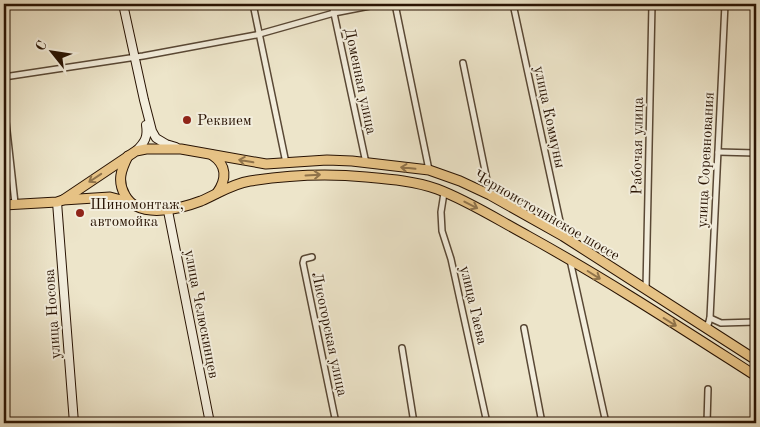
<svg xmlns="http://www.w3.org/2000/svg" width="760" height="427" font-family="'Old Standard TT',serif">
  <rect width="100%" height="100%" fill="#ede5ca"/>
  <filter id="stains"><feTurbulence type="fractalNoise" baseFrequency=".004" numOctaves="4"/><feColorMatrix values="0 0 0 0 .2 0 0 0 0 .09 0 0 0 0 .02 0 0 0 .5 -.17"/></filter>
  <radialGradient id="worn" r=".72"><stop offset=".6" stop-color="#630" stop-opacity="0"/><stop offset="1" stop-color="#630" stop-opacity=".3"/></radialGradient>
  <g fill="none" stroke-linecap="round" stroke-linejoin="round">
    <g stroke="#594835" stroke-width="8">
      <g id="street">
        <polyline points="253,4 286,163"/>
        <polyline points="332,4 366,163"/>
        <polyline points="395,4 429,170"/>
        <polyline points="513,4 563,235"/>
        <polyline points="463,63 490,195"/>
        <polyline points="4,77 143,56 256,35 334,13 380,4"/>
        <polyline points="4,104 15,203"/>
        <polyline points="718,152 756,153"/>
        <polyline points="444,193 441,212 442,231 451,259 487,423"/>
        <polyline points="312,257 304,259 303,263 336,423"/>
        <polyline points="570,260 606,423"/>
        <polyline points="646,289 652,4"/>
        <polyline points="710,318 721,323 756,322"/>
        <polyline points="524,328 542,423"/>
        <polyline points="707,328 710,318 725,4"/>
        <polyline points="402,348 414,423"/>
        <polyline points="707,423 708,389"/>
      </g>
    </g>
    <g stroke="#281303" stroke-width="10">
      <g id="secondary">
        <polyline points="123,4 144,100 152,131 156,138 166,144 176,147"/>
        <path d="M136,151C145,142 148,137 146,125"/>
        <polyline points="57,202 74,423"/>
        <polyline points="168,211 210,423"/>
      </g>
    </g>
    <g stroke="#281303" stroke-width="11">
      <g id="primary">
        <path d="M212,155C227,165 227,179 217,193"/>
        <path d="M128,156C121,170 117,181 125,195C138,220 180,209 201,201C218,194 231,184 250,181C288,175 327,173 366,177C389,179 415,181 437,189C469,201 498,220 528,236C606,279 681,328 756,376"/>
        <polyline points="63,200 136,151 146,149 181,149 266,164 327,160 352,161 429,170 460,181 490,195 563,236 756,360"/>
        <polyline points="4,205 57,202 63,200 110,197 129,202"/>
      </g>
    </g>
    <use href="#street" stroke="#f3eedd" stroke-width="5"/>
    <use href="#secondary" stroke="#f3eedd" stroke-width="8"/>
    <use href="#primary" stroke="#e6c285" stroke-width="9"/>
  </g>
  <defs><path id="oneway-shaft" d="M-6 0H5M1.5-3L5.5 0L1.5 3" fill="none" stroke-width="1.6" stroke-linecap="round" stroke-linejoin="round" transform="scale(1.25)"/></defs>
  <g stroke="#90734a">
    <use href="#oneway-shaft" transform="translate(246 161) rotate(-170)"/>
    <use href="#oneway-shaft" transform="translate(408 168) rotate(-174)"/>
    <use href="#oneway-shaft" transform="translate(313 175) rotate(-3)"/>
    <use href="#oneway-shaft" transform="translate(95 178) rotate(146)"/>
    <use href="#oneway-shaft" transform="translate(471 205) rotate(27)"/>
    <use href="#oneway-shaft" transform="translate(594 275) rotate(32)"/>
    <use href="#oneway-shaft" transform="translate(670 322) rotate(32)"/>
  </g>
  <g fill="#8f2418" stroke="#f3eedd" stroke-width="2">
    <circle cx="187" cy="120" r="5"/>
    <circle cx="80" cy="213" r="5"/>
  </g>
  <g text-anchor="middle" stroke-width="4" stroke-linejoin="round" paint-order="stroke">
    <g font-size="15" fill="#281303" stroke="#f3eedd">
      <text transform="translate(361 81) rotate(78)" y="5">Доменная улица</text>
      <text transform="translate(550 117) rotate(78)" y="5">улица Коммуны</text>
      <text transform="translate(637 146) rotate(-89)" y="5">Рабочая улица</text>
      <text transform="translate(705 160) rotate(-87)" y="5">улица Соревнования</text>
      <text transform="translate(547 215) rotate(30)" y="5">Черноисточинское шоссе</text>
      <text transform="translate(474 305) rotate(77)" y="5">улица Гаева</text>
      <text transform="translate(52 314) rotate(-94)" y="5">улица Носова</text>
      <text transform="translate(202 314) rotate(79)" y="5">улица Челюскинцев</text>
      <text transform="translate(330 334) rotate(78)" y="5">Лисогорская улица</text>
    </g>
    <g font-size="15" fill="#281303" stroke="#f3eedd" text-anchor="start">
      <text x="197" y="125">Реквием</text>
      <text x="90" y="209">Шиномонтаж,<tspan x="90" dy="17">автомойка</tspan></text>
    </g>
  </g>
  <rect width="760" height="427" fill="none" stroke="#ede5ca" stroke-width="20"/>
  <rect x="5" y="5" width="750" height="417" fill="none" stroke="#281303" stroke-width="2.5"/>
  <rect x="10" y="10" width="740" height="407" fill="none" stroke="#281303"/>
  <g transform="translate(52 52) rotate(300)" stroke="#f3eedd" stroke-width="4" paint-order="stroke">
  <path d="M0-4L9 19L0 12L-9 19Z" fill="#281303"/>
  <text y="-8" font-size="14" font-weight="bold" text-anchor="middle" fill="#281303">С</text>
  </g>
  <rect width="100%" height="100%" filter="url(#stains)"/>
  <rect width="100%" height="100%" fill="url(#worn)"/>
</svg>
